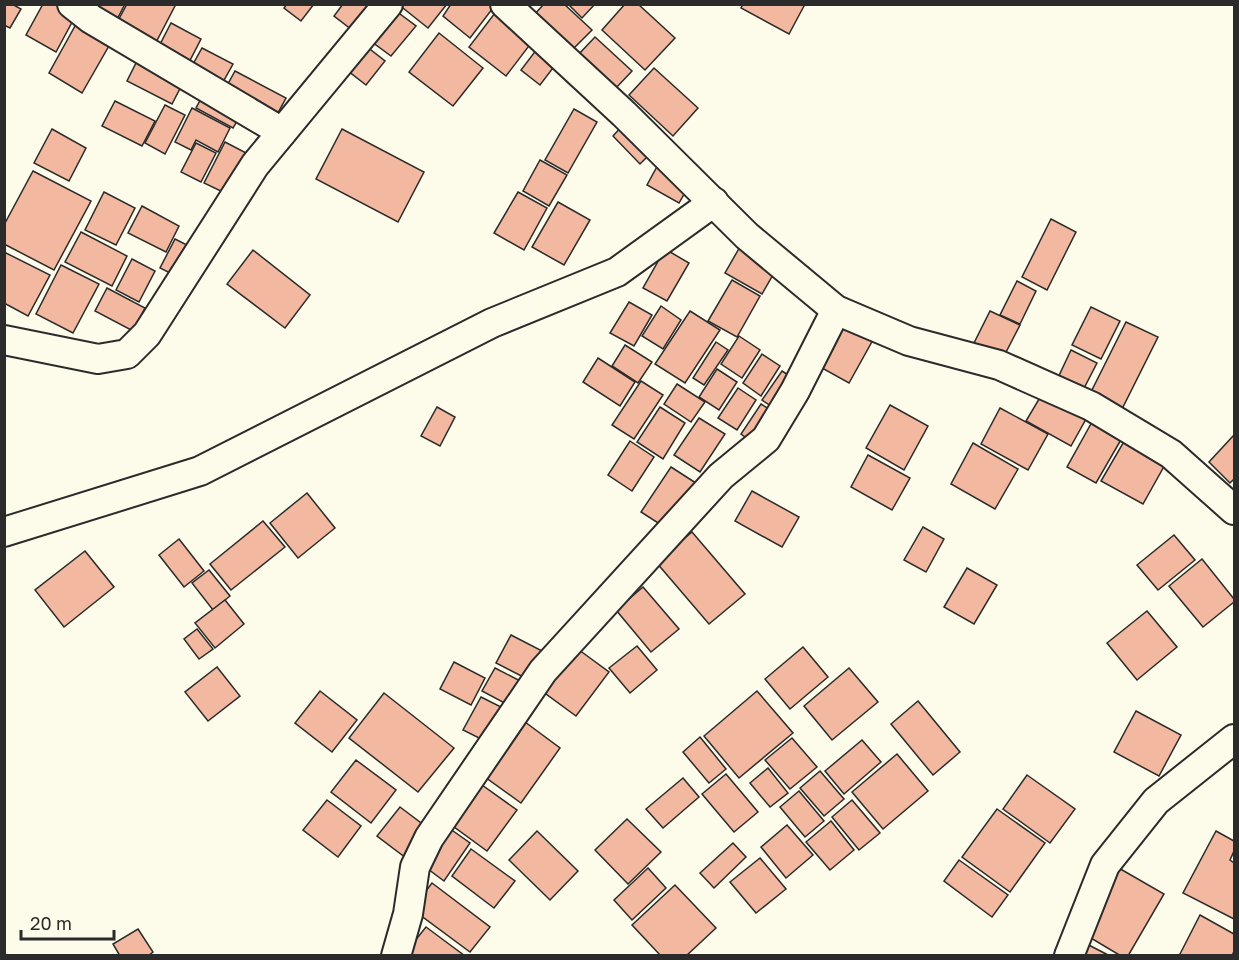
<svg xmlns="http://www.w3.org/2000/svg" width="1239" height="960" font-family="'Golos Text',sans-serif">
  <rect width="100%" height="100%" fill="#fdfbea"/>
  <g fill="#f2b8a0" stroke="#2b2b2b" stroke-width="1.5">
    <polygon points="4,4 12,4 21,9 10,28 4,25"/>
    <polygon points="43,4 62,4 77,13 56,52 26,35"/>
    <polygon points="82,4 125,4 113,27"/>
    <polygon points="127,4 176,4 152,50 113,30"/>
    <polygon points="287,4 314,4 301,21 284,8"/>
    <polygon points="343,4 385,4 360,36 334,16"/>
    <polygon points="398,4 447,4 428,28"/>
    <polygon points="451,4 496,4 470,38 443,16"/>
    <polygon points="544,4 564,4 592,30 571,51 533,16"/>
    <polygon points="568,4 595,4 582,18"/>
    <polygon points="625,4 638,4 675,38 645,70 602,30"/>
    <polygon points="743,4 802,4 804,6 789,34 741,8"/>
    <polygon points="392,8 416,26 391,56 368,39"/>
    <polygon points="498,9 535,38 506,76 469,47"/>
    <polygon points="80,17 114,37 82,93 49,73"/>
    <polygon points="171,23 201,39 185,70 155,54"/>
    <polygon points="439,33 483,68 453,106 409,72"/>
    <polygon points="595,37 632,71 615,89 578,55"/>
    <polygon points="362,43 385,61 366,85 343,67"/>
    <polygon points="202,48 233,64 218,91 187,75"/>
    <polygon points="537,49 556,64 540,85 521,70"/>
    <polygon points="141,53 186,77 172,104 127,81"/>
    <polygon points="654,68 698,108 673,136 629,95"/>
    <polygon points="235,71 286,98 274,120 223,93"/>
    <polygon points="204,93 242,112 233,128 196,108"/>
    <polygon points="115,101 155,121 142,146 102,126"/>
    <polygon points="165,105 185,115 165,154 145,143"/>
    <polygon points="192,108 230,128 218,152 196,140 191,150 175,142"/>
    <polygon points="574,109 597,122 568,173 545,160"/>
    <polygon points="623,125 651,153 640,164 613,136"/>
    <polygon points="52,129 86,148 69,181 34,163"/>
    <polygon points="342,129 424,172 398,222 316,179"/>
    <polygon points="225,142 250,155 229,195 204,183"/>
    <polygon points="196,143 216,153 201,182 181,172"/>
    <polygon points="540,160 567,175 549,206 523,191"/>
    <polygon points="659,163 691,182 679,203 647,185"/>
    <polygon points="33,171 91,201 54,270 4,244 4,225"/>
    <polygon points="104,192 135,208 116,245 85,230"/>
    <polygon points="518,192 547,208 524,250 494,233"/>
    <polygon points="558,202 590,220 564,265 532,247"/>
    <polygon points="142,206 179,226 166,252 128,233"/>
    <polygon points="1051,219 1076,232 1047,290 1022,277"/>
    <polygon points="81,232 127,256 112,286 65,262"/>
    <polygon points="175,239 193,248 178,277 160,268"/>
    <polygon points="741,245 778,266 762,294 725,273"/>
    <polygon points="665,249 689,263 667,301 643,288"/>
    <polygon points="253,250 310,295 285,328 227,284"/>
    <polygon points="4,252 50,275 28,316 4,303"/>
    <polygon points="132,259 155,271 139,302 116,290"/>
    <polygon points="61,265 99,284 73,333 36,314"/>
    <polygon points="732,280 760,296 737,337 708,321"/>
    <polygon points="1017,281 1036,291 1020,324 1000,315"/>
    <polygon points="107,288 145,308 133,331 95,311"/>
    <polygon points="629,302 652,315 634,346 610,333"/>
    <polygon points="661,306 681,320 663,349 642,336"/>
    <polygon points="1091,307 1120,321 1101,359 1072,345"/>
    <polygon points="690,311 720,330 685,383 655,364"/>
    <polygon points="990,311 1020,325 1002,360 973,345"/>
    <polygon points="838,318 874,338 849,383 813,363"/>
    <polygon points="1126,322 1158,337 1120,413 1088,398"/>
    <polygon points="739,336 760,350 742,378 721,364"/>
    <polygon points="716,342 728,350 704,385 693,378"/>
    <polygon points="625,345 652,362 638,383 612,366"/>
    <polygon points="1071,350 1097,363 1081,394 1056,382"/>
    <polygon points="762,354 780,366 761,396 743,383"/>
    <polygon points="598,358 635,382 620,406 583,382"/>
    <polygon points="717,369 737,382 719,410 699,397"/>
    <polygon points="782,371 796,380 777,410 762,400"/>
    <polygon points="641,381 663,395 634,439 612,425"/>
    <polygon points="677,384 705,402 691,422 664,404"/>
    <polygon points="738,388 756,400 737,430 718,418"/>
    <polygon points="1042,394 1086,419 1071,446 1026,421"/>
    <polygon points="761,404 775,413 755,444 741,434"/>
    <polygon points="890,405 928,426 904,470 866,448"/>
    <polygon points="437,407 455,417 440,446 421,436"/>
    <polygon points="660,407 685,423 663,459 637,442"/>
    <polygon points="1000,408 1048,434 1028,470 981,444"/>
    <polygon points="699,418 725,434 700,472 674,455"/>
    <polygon points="1092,422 1122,438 1096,483 1067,467"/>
    <polygon points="1234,435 1234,479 1230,483 1209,462"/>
    <polygon points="1126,438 1167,461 1143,504 1101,481"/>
    <polygon points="630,441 654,457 632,491 608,475"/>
    <polygon points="973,443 1018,469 995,509 951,484"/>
    <polygon points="868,455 910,478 892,510 851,487"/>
    <polygon points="671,467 699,485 669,530 641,512"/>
    <polygon points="752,491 799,517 782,547 735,521"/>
    <polygon points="307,493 335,528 298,558 270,523"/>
    <polygon points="263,521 285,547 231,590 210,564"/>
    <polygon points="923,527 944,539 926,572 904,560"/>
    <polygon points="692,532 745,594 709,624 656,562"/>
    <polygon points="1174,535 1195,560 1158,590 1137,565"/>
    <polygon points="179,539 204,571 184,587 159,555"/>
    <polygon points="85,551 114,587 64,627 35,590"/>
    <polygon points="1202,559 1234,599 1234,602 1203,627 1169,586"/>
    <polygon points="967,568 997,585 974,624 944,607"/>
    <polygon points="209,570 230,596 213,610 192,583"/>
    <polygon points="643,587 679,629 651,652 616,610"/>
    <polygon points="225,600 244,624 215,648 195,623"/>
    <polygon points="1147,611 1177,647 1137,680 1107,643"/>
    <polygon points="197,629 213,649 199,659 184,639"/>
    <polygon points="511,635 548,654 533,682 496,663"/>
    <polygon points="637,646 657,670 630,693 609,668"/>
    <polygon points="575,647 609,672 576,716 542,691"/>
    <polygon points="803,647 828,677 790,709 765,679"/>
    <polygon points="454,662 485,678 471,705 440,689"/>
    <polygon points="217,667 240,696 208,721 185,692"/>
    <polygon points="495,668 526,684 514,708 482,691"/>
    <polygon points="849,668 878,702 832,740 804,706"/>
    <polygon points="320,691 357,720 332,752 295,723"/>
    <polygon points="757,691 793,733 739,778 704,736"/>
    <polygon points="384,693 454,748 418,792 349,738"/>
    <polygon points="481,697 505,709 487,742 463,730"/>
    <polygon points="918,701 960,752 933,775 891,724"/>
    <polygon points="1136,711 1181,735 1159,776 1114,752"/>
    <polygon points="525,722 560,748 521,803 485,777"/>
    <polygon points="700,737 726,769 709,783 683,752"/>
    <polygon points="792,738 817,767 790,789 765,760"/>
    <polygon points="862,740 881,762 844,794 825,771"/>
    <polygon points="897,754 928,791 883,829 852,792"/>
    <polygon points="356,760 396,790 371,823 331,792"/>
    <polygon points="768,768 788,793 770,807 750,783"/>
    <polygon points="820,771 844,799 824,816 800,788"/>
    <polygon points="726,774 758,812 734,832 702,794"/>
    <polygon points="1027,775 1075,809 1050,843 1003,809"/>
    <polygon points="683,778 699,797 663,828 646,809"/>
    <polygon points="475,780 517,810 487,851 446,821"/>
    <polygon points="799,791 824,821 805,837 780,807"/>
    <polygon points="327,800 361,826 338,857 303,830"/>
    <polygon points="852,800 880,833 859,850 832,817"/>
    <polygon points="400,807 429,829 406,858 377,836"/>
    <polygon points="997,809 1045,843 1010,892 962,857"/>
    <polygon points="627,819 661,852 628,884 595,850"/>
    <polygon points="831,821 854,850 830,870 806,842"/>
    <polygon points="787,825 813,855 786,878 761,847"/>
    <polygon points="446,826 470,843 444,881 420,863"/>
    <polygon points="537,831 578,871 550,900 509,860"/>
    <polygon points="1216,831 1234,841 1234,851 1230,860 1234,863 1234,919 1183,893"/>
    <polygon points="733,843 746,857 714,888 700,873"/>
    <polygon points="471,849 515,881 494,908 452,876"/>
    <polygon points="760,858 786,889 756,913 730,882"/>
    <polygon points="959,860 1008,895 992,917 944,881"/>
    <polygon points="1117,867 1164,894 1128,956 1121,956 1079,931"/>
    <polygon points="648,868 666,888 632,920 614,900"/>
    <polygon points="432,883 490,927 470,952 412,909"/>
    <polygon points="675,885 716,928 686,956 661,956 632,925"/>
    <polygon points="1200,915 1234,934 1234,951 1232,956 1179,956"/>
    <polygon points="426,927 465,956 410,956 406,952"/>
    <polygon points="138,929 153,952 148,956 120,956 113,944"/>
    <polygon points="1081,941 1110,956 1074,956"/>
  </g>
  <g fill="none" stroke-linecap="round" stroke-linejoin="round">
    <g stroke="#2b2b2b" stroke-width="32">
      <g id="minor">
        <polyline points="72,4 91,19 282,132"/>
        <polyline points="505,4 624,114 747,236 836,310 909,341 999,365 1091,406 1171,454 1234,510"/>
        <polyline points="4,340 98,359 127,354 147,334 255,165 388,4"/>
        <polyline points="4,532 200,471 492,323 617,272 714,202"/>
        <polyline points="396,956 408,914 415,867 429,838 543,671 721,476 766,439 795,391 836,310"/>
        <polyline points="1069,956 1105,865 1156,801 1234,739"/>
      </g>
    </g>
    <use href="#minor" stroke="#fdfbea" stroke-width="28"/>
  </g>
  <rect width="1239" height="960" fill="none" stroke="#2b2b2b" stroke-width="12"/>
  <path d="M21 930v9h93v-9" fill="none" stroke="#2b2b2b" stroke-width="3"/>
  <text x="30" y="930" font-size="18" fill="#2b2b2b" stroke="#fdfbea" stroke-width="4.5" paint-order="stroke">20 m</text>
</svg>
